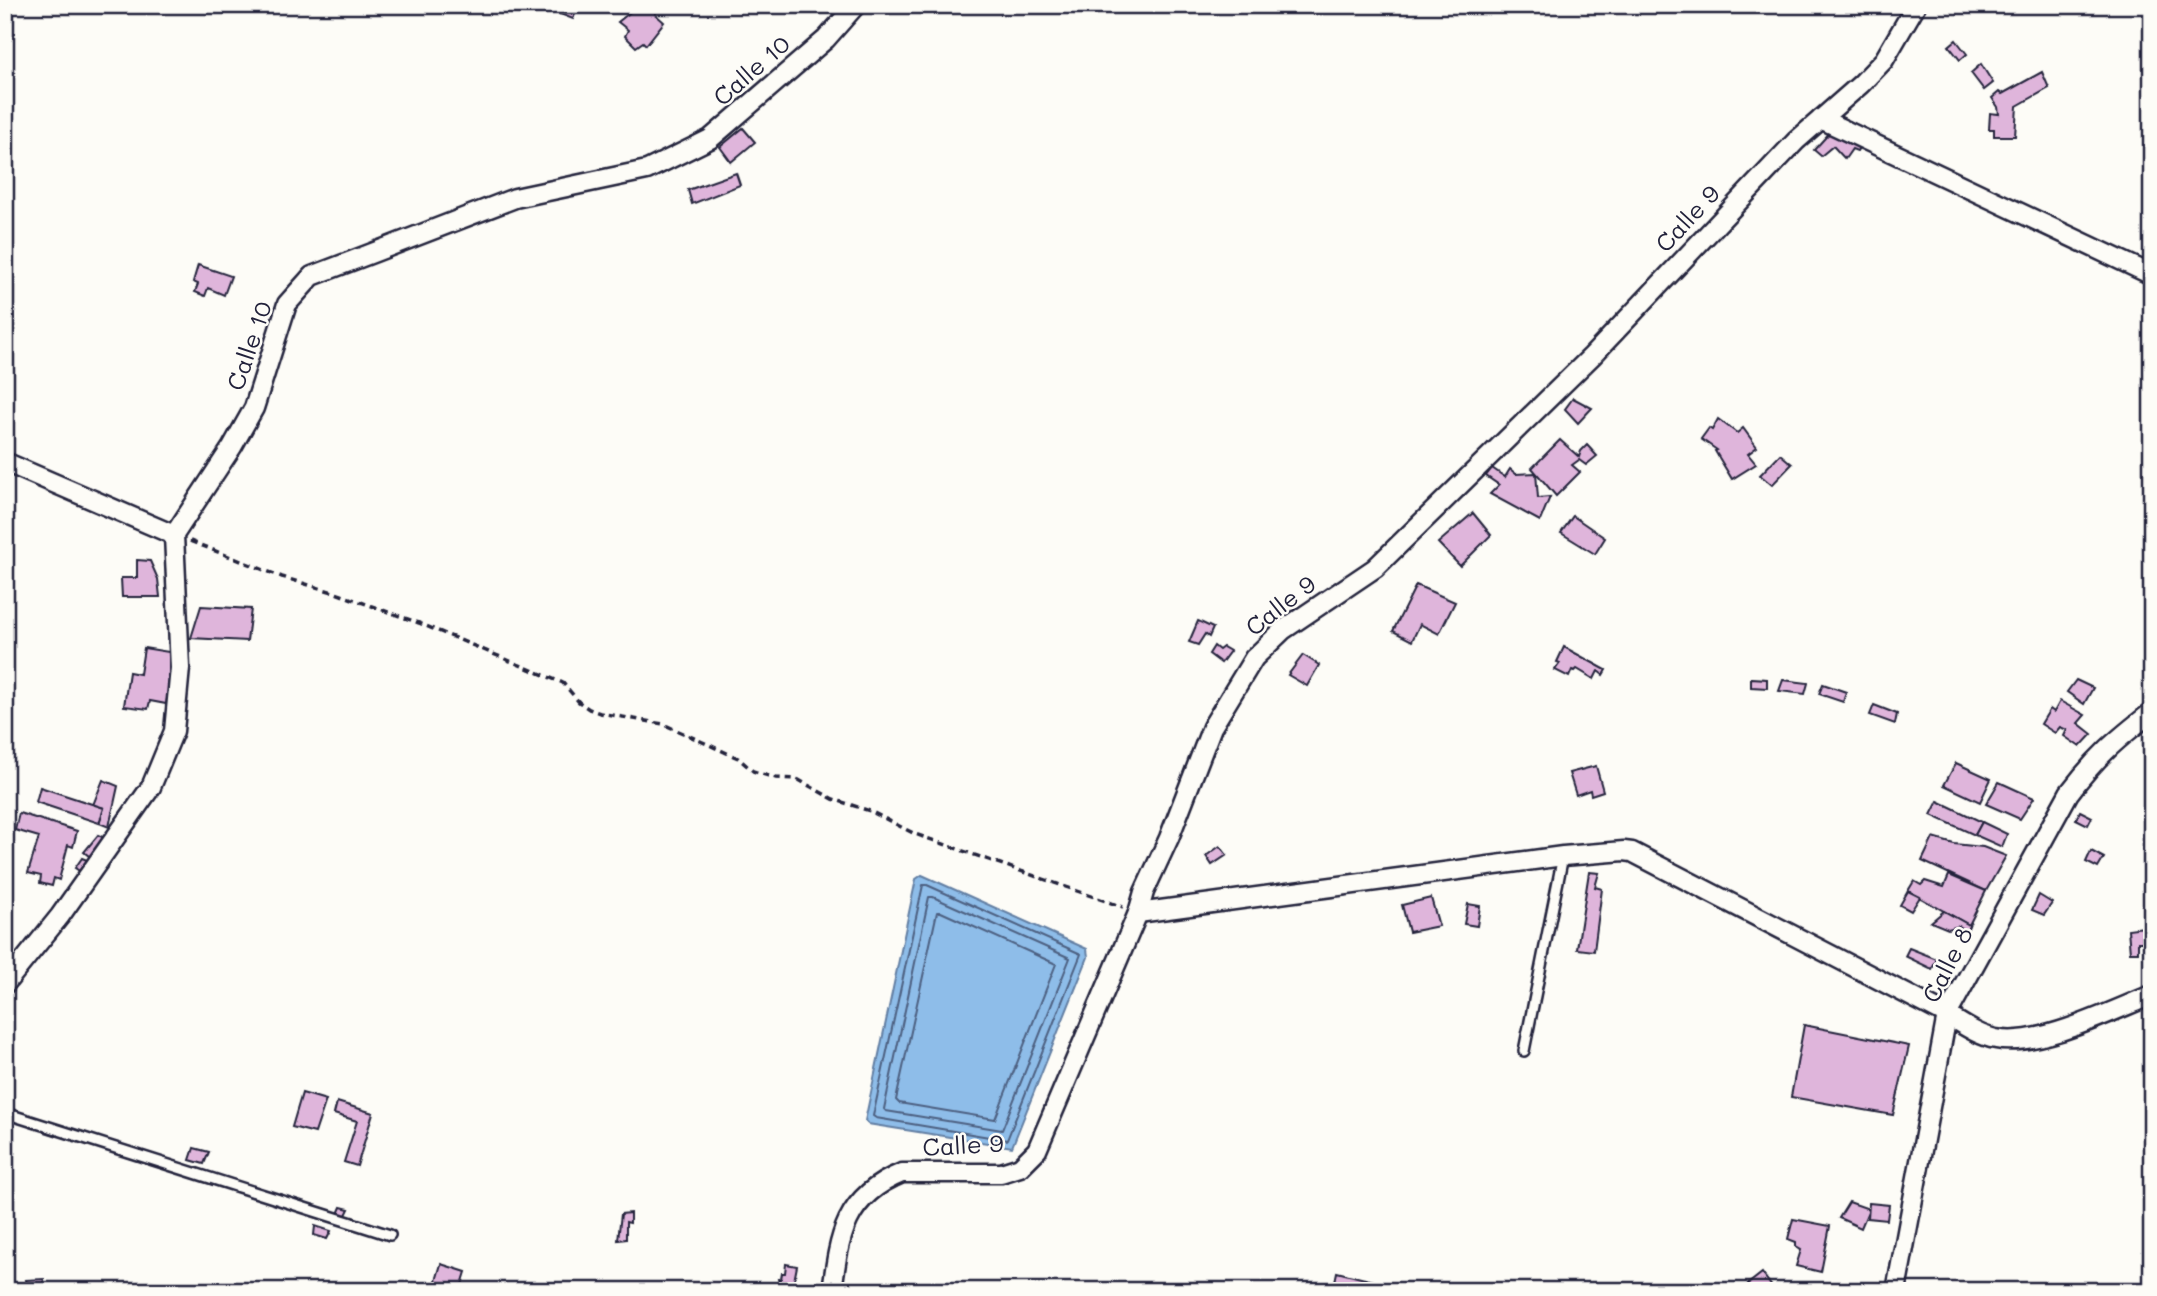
<svg xmlns="http://www.w3.org/2000/svg" width="2157" height="1296" font-family="Mali,sans-serif">
  <rect width="100%" height="100%" fill="#fdfcf7"/>
  <filter id="ink" filterUnits="userSpaceOnUse"><feTurbulence type="fractalNoise" baseFrequency=".0143" numOctaves="2"/><feDisplacementMap in="SourceGraphic" scale="14" xChannelSelector="R" yChannelSelector="G"/><feConvolveMatrix kernelMatrix="1 2 1 2 8 2 1 2 1" color-interpolation-filters="sRGB"/></filter>
  <g filter="url(#ink)">
    <polygon fill="#8ebde9" stroke="#637fa3" stroke-width="2" points="922,875 1087,949 1088,957 1012,1147 868,1124 865,1121 916,879"/>
    <g fill="none" stroke-linecap="round" stroke-linejoin="round">
      <g stroke="#4d6081" stroke-width="2">
        <polygon points="923,885 927,885 1081,954 1007,1140 876,1118 873,1116"/>
        <polygon points="929,897 933,897 1070,958 1002,1130 886,1111 884,1109"/>
        <polygon points="937,912 941,912 1056,964 995,1119 899,1103 896,1100"/>
      </g>
    </g>
    <g fill="#dfb5db" stroke="#22223b" stroke-width="2">
      <polygon points="559,5 579,5 573,19 555,12"/>
      <polygon points="639,5 660,5 655,14 664,22 646,45 643,42 636,47 625,36 628,30 618,22"/>
      <polygon points="1956,40 1967,54 1960,60 1949,46"/>
      <polygon points="1981,64 1993,83 1984,90 1971,73"/>
      <polygon points="2042,72 2049,88 2017,106 2015,136 1994,136 1994,129 1989,129 1990,113 1999,114 1998,107 1992,98 1999,92 2002,94"/>
      <polygon points="743,128 755,142 731,162 720,147"/>
      <polygon points="1833,129 1862,143 1857,151 1852,149 1845,159 1833,146 1821,156 1814,150"/>
      <polygon points="736,173 740,185 692,204 688,190"/>
      <polygon points="198,265 231,276 224,295 208,288 205,296 195,292 198,284 193,282"/>
      <polygon points="1573,398 1592,408 1578,423 1565,409"/>
      <polygon points="1718,419 1737,433 1743,428 1757,447 1748,454 1756,464 1732,479 1715,451 1717,450 1701,439 1709,428 1712,430"/>
      <polygon points="1560,440 1579,457 1581,451 1587,445 1597,456 1586,465 1579,460 1572,465 1580,472 1556,496 1532,468"/>
      <polygon points="1780,454 1792,464 1772,485 1760,475"/>
      <polygon points="1492,468 1505,477 1510,469 1516,474 1536,473 1538,498 1550,497 1540,521 1490,494 1499,485 1486,476"/>
      <polygon points="1473,513 1491,535 1460,566 1438,543"/>
      <polygon points="1573,516 1605,538 1595,554 1561,533"/>
      <polygon points="137,560 150,561 158,579 160,597 122,597 121,578 137,578"/>
      <polygon points="1416,585 1455,602 1439,634 1420,624 1412,641 1393,631"/>
      <polygon points="201,606 251,609 247,641 191,638"/>
      <polygon points="1198,621 1213,628 1209,637 1205,634 1198,645 1189,642"/>
      <polygon points="2152,623 2152,640 2144,630"/>
      <polygon points="1214,646 1219,650 1223,647 1230,651 1221,663 1209,654"/>
      <polygon points="1564,647 1606,670 1603,675 1598,671 1594,679 1577,669 1575,671 1572,670 1569,677 1555,670 1560,663 1557,662"/>
      <polygon points="144,648 175,653 166,704 150,701 148,709 124,706 129,672 140,674"/>
      <polygon points="1303,655 1319,665 1307,686 1288,675"/>
      <polygon points="1751,678 1767,679 1767,688 1751,687"/>
      <polygon points="1783,680 1808,683 1805,694 1779,691"/>
      <polygon points="2076,680 2093,688 2084,704 2067,692"/>
      <polygon points="1823,684 1846,692 1843,702 1819,694"/>
      <polygon points="2060,701 2085,715 2078,723 2092,734 2080,747 2064,736 2067,730 2060,727 2055,733 2041,724 2050,709 2054,712"/>
      <polygon points="1874,705 1897,714 1895,724 1870,715"/>
      <polygon points="1956,763 1991,779 1980,802 1944,785"/>
      <polygon points="1596,766 1603,791 1591,795 1590,790 1576,795 1569,773"/>
      <polygon points="103,780 118,786 109,827 99,823 104,808 93,805"/>
      <polygon points="1999,782 2034,798 2020,819 1986,804"/>
      <polygon points="40,787 104,808 99,823 36,802"/>
      <polygon points="1938,801 1982,822 1975,835 1931,815"/>
      <polygon points="2080,811 2092,817 2088,825 2076,819"/>
      <polygon points="19,813 77,831 73,847 68,845 59,880 54,878 52,886 40,883 41,876 28,873 39,837 15,830"/>
      <polygon points="1982,822 2007,834 2002,847 1975,835"/>
      <polygon points="98,835 109,840 94,860 84,852"/>
      <polygon points="1933,838 1954,844 1983,847 2006,856 1986,891 1922,861"/>
      <polygon points="1220,846 1227,855 1212,865 1206,856"/>
      <polygon points="2091,851 2104,858 2098,868 2086,862"/>
      <polygon points="82,858 97,864 88,877 75,868"/>
      <polygon points="1589,872 1599,873 1595,887 1602,889 1594,951 1577,949"/>
      <polygon points="1949,875 1986,891 1969,925 1908,891 1914,881 1921,885 1925,881 1944,887"/>
      <polygon points="1908,891 1920,897 1911,911 1900,905"/>
      <polygon points="2039,895 2052,903 2044,915 2032,910"/>
      <polygon points="1431,898 1439,926 1409,932 1402,905"/>
      <polygon points="1468,904 1480,906 1477,926 1464,924"/>
      <polygon points="1944,911 1969,925 1967,931 1959,926 1948,929 1931,922"/>
      <polygon points="2152,926 2152,942 2138,942 2138,952 2130,952 2128,929"/>
      <polygon points="1909,948 1937,959 1932,969 1905,956"/>
      <polygon points="1804,1025 1909,1046 1893,1115 1791,1097"/>
      <polygon points="302,1093 326,1100 315,1133 292,1127"/>
      <polygon points="337,1102 373,1113 357,1166 344,1162 357,1121 334,1114"/>
      <polygon points="194,1148 209,1152 204,1164 190,1160"/>
      <polygon points="1849,1202 1869,1209 1861,1228 1839,1218"/>
      <polygon points="1869,1203 1889,1205 1887,1220 1868,1218"/>
      <polygon points="341,1207 349,1209 344,1219 337,1216"/>
      <polygon points="630,1213 630,1223 626,1222 626,1239 618,1240 621,1214"/>
      <polygon points="1793,1219 1830,1226 1821,1272 1796,1266 1801,1250 1796,1247 1796,1242 1788,1239"/>
      <polygon points="315,1226 331,1231 327,1239 314,1235"/>
      <polygon points="441,1264 466,1272 460,1291 433,1291"/>
      <polygon points="786,1264 797,1266 794,1281 800,1289 799,1291 781,1291 782,1283 779,1283 778,1279 781,1279 782,1273 785,1273"/>
      <polygon points="1337,1272 1365,1279 1362,1291 1333,1291"/>
      <polygon points="1762,1273 1772,1287 1768,1291 1753,1291 1748,1284"/>
      <polygon points="44,1279 44,1291 28,1291 26,1280"/>
      <polygon points="1365,1279 1383,1283 1382,1291 1362,1291"/>
    </g>
    <g fill="none" stroke-linecap="round" stroke-linejoin="round">
      <g stroke="#22223b" stroke-width="14">
        <g id="lane">
          <polyline points="1524,1051 1563,856"/>
          <polyline points="5,1113 390,1235"/>
        </g>
      </g>
      <g stroke="#22223b" stroke-width="23">
        <g id="street">
          <polyline points="1821,119 2152,275"/>
          <polyline points="5,462 174,535"/>
          <path d="M1138,913L1563,856L1624,851L1632,852L1947,1015C1962,1024 1979,1036 1996,1039C2038,1048 2111,1011 2152,995"/>
          <polyline points="5,984 60,916 151,787 174,731 180,668 174,535 232,447 254,408 287,304 312,276 375,252 515,198 647,170 710,139 826,39 856,5"/>
          <path d="M832,1291C839,1236 845,1196 902,1173H1001L1020,1167L1037,1150L1138,913L1144,892L1169,838L1212,727L1254,658L1283,630L1375,568L1592,356L1796,141L1861,84L1884,60L1916,5"/>
          <path d="M1896,1291L1947,1015L2069,793C2096,757 2117,739 2152,712"/>
        </g>
      </g>
      <polyline stroke="#22223b" stroke-width="3.5" stroke-dasharray="7 5" stroke-linecap="butt" points="190,541 282,577 333,592 419,623 563,683 579,702 589,709 600,713 663,724 738,758 753,771 762,774 776,778 797,779 833,799 870,811 915,834 1123,907"/>
      <use href="#lane" stroke="#fdfcf7" stroke-width="9"/>
      <use href="#street" stroke="#fdfcf7" stroke-width="18"/>
    </g>
  </g>
  <g text-anchor="middle" stroke-width="5" stroke-linejoin="round" paint-order="stroke">
    <g font-size="24" fill="#22223b" stroke="#fdfcf7">
      <text transform="translate(752 71) rotate(-41)" y="8">Calle 10</text>
      <text transform="translate(1688 219) rotate(-47)" y="8">Calle 9</text>
      <text transform="translate(250 346) rotate(-71)" y="8">Calle 10</text>
      <text transform="translate(1281 606) rotate(-38)" y="8">Calle 9</text>
      <text transform="translate(1948 965) rotate(-63)" y="8">Calle 8</text>
      <text transform="translate(963 1146) rotate(-3)" y="8">Calle 9</text>
    </g>
  </g>
  <rect width="2157" height="1296" fill="none" stroke="#fdfcf7" stroke-width="28"/>
  <rect x="14" y="14" width="2129" height="1268" fill="none" stroke="#22223b" stroke-width="2.5" filter="url(#ink)"/>
</svg>
